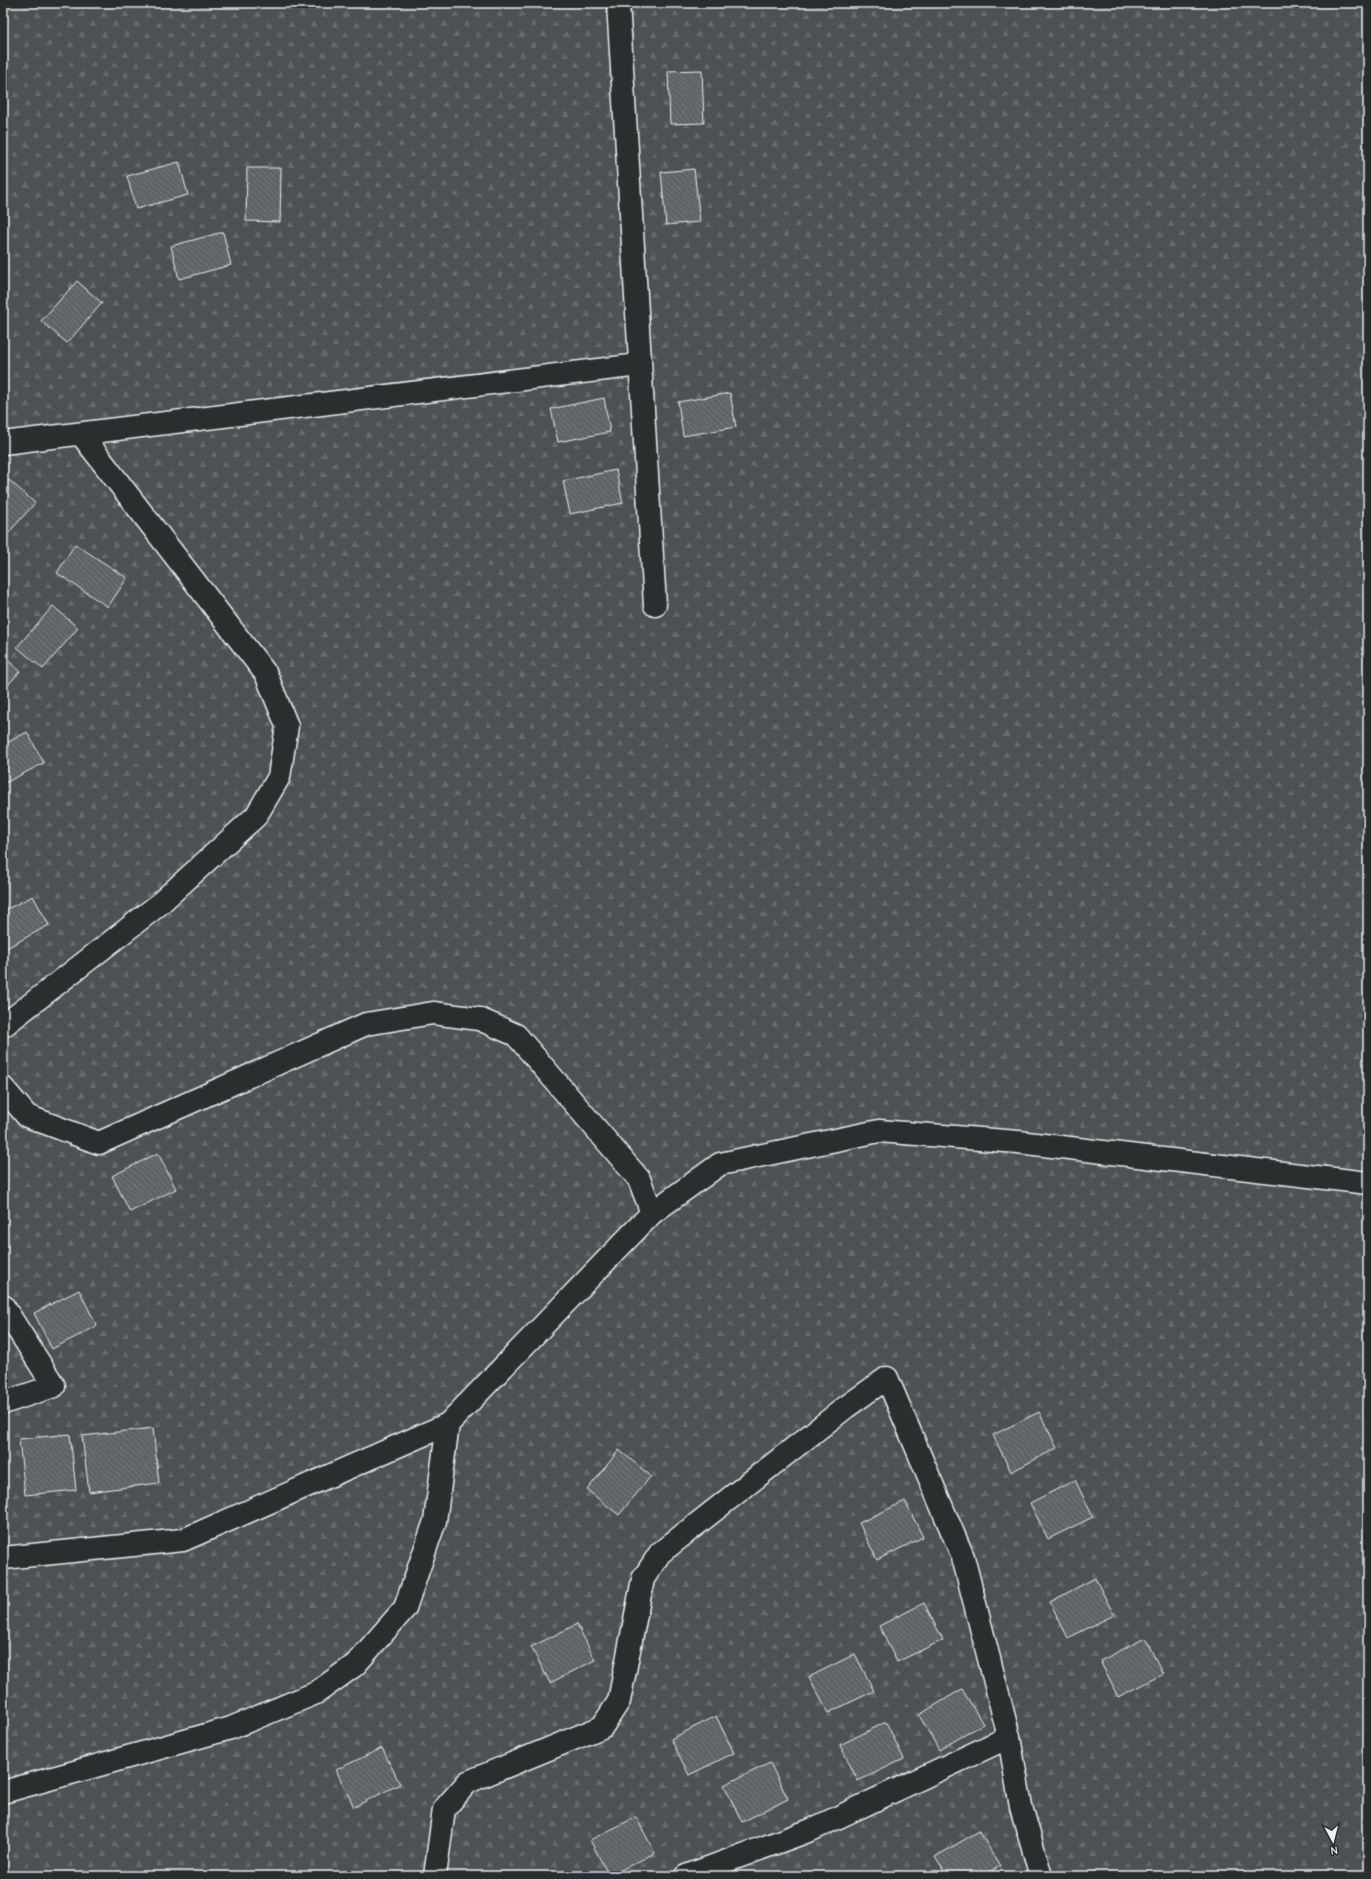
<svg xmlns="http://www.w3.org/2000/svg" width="1371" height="1879" font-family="'Comic Neue',sans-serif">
  <defs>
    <pattern id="forest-firs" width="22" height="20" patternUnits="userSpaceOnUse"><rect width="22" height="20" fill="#4d5152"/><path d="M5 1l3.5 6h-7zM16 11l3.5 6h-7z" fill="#676a6c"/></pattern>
    <pattern id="building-back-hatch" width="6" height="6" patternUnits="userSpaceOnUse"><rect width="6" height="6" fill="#5f6365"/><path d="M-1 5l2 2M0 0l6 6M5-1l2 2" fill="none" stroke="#767a7c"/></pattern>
  </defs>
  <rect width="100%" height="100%" fill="#35393a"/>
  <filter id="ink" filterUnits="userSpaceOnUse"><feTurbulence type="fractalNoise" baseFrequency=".025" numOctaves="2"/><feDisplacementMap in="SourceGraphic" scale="8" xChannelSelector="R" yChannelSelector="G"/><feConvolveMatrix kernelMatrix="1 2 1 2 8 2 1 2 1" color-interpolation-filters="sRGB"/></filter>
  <g filter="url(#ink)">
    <rect fill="url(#forest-firs)" stroke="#9aa1a5" x="3" y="3" width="1365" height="1873"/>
    <g fill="url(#building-back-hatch)" stroke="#e8f1f8">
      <polygon points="702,70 704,123 670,124 668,71"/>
      <polygon points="179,162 188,195 136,209 127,176"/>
      <polygon points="247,168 281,168 280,222 246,221"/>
      <polygon points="694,169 700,222 666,225 661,172"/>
      <polygon points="223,232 231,265 179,279 171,246"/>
      <polygon points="77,281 102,303 67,343 41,321"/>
      <polygon points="730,393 736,427 683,436 678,402"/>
      <polygon points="604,398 610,432 558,442 551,409"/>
      <polygon points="616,470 623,503 570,514 563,481"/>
      <polygon points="9,480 35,503 3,539 3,488"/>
      <polygon points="75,544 127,578 108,607 57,573"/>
      <polygon points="53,606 78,628 43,669 17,647"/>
      <polygon points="3,656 20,671 3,691"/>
      <polygon points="27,732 44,763 3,784 3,745"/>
      <polygon points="33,896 49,925 3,950 3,911"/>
      <polygon points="158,1153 176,1189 130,1212 112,1176"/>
      <polygon points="79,1290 97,1326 52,1349 34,1313"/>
      <polygon points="1039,1412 1057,1448 1011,1472 993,1435"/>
      <polygon points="153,1428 159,1483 89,1492 82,1436"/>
      <polygon points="70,1434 76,1490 25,1495 19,1439"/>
      <polygon points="619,1450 651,1476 619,1515 587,1490"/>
      <polygon points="1075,1480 1093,1517 1048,1539 1030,1503"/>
      <polygon points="905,1501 923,1537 877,1560 859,1523"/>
      <polygon points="1095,1578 1114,1615 1068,1638 1050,1602"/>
      <polygon points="924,1603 943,1640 897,1662 879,1626"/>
      <polygon points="577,1624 595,1660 550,1683 531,1647"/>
      <polygon points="1145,1638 1163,1674 1118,1697 1100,1661"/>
      <polygon points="855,1654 874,1691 828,1713 809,1677"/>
      <polygon points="962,1689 983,1724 939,1750 919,1715"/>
      <polygon points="716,1716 734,1753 689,1775 671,1739"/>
      <polygon points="886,1722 904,1759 858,1781 840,1745"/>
      <polygon points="382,1748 400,1784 354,1807 336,1770"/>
      <polygon points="770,1763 788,1799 742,1822 724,1785"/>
      <polygon points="636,1817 655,1853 609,1876 590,1840"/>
      <polygon points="979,1831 1000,1866 982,1876 947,1876 935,1857"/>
      <polygon points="898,1871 901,1876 890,1876"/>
    </g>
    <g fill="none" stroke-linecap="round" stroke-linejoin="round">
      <g stroke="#e8f1f8" stroke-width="25">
        <g id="minor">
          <polyline points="618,3 655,605"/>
          <polyline points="3,443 639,365"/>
          <polyline points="3,1026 157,906 256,816 279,777 287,726 266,674 81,434"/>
          <polyline points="3,1088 27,1116 99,1143 366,1024 433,1013 479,1019 516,1035 639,1179 652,1213"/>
          <polyline points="3,1306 54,1386 3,1403"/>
          <polyline points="3,1792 231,1728 316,1693 355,1665 405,1608 435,1521 448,1424"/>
          <polyline points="435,1876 444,1809 468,1782 602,1727 619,1701 643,1579 660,1553 846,1407 887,1378 963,1557 1009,1737 1021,1807 1041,1876"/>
          <polyline points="686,1876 811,1830 1009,1737"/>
        </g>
      </g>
      <g stroke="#e8f1f8" stroke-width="25">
        <polyline id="tertiary" points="3,1558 183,1540 448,1424 652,1213 720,1164 879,1131 1018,1142 1368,1183"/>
      </g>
      <use href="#minor" stroke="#2a2d2e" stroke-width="22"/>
      <use href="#tertiary" stroke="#2a2d2e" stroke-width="22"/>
    </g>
  </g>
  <rect width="1371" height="1879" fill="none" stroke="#2a2d2e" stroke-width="16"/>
  <rect x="8" y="8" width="1355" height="1863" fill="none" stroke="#e8f1f8" stroke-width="1.5" filter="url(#ink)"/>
  <g transform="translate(1333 1841) rotate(173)" stroke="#2a2d2e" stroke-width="3" paint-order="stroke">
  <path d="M0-3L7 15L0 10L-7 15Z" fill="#e8f1f8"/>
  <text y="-6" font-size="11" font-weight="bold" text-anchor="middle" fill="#e8f1f8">N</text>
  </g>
</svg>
